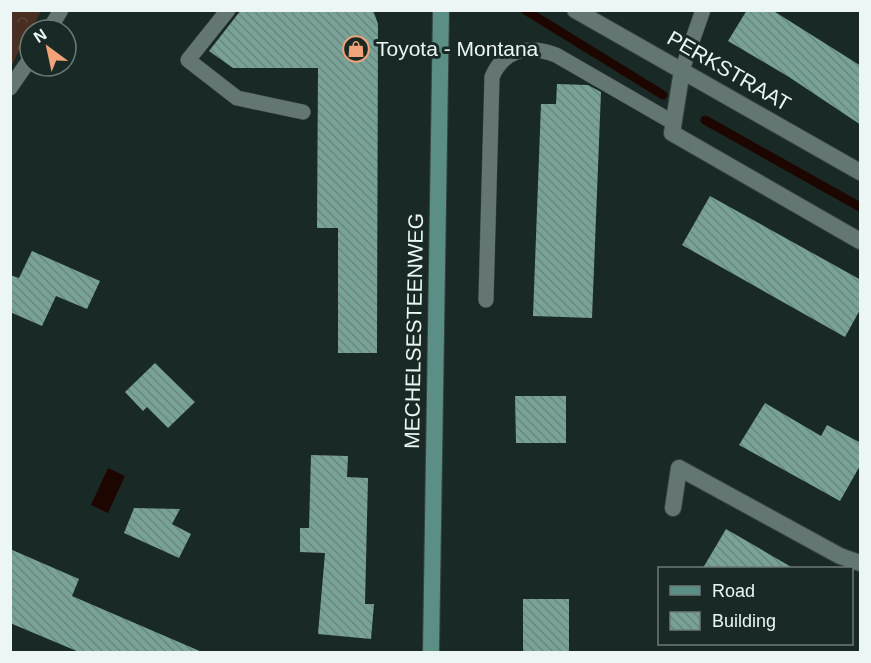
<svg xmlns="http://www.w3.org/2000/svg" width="871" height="663" font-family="Arial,sans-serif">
  <defs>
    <pattern id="forest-crowns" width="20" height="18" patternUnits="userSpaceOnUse" patternTransform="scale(1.5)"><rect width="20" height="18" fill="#492f21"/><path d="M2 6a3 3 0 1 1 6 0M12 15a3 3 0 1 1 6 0" fill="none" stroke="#5b4437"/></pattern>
    <pattern id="building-back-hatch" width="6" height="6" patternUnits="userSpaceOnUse" patternTransform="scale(1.5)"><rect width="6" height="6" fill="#78a198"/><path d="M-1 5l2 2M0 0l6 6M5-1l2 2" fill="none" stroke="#698780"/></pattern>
  </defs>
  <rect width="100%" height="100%" fill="#192925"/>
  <polygon fill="url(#forest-crowns)" points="11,10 41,11 11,66 10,11"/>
  <polygon fill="#1d0600" points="108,468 125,476 108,513 91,505"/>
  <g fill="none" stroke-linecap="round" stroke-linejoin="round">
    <g stroke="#1d0600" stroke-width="9">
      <polyline points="525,10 663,95"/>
      <polyline points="705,120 860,207"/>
    </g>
  </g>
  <g fill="url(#building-back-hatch)">
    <polygon points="241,10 373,10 378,24 377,353 338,353 338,228 317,228 318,68 233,68 209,51"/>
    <polygon points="747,10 772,10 861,66 861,125 789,77 728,41"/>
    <polygon points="557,84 588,85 601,92 592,318 533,316 541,104 556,104"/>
    <polygon points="710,196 861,280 861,308 845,337 682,245"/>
    <polygon points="32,251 100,281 87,309 56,296 42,326 10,312 10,275 19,278"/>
    <polygon points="155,363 195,402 168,428 147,407 143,411 125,392"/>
    <polygon points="515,396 566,396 566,443 516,443"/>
    <polygon points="765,403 821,436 827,425 861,443 861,464 840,501 739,445"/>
    <polygon points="311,455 348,456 347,477 368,478 365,604 374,604 371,639 318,634 325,553 300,552 300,528 309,528"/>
    <polygon points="134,508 180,509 172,524 191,534 179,558 124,533"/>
    <polygon points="726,529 793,568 703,568"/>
    <polygon points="10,549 79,579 72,596 202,652 79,652 10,623"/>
    <rect x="523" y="599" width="46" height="53"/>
  </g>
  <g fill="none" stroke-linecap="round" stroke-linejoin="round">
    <g stroke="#364441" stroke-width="16">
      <g id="service">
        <polyline points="228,10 188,60 237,98 303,112"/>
        <polyline points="49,30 61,10"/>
        <polyline points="682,70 703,10"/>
        <polyline points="10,88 30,59"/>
        <path d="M486,300L492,77C504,49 529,45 556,55L674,123"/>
      </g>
    </g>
    <g stroke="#364441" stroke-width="18">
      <g id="minor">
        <polyline points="575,10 860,172"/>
        <polyline points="682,70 672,133 860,241"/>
        <polyline points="673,508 679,468 840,556 860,563"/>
      </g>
    </g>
    <g stroke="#364441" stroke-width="18">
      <polyline id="secondary" points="431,652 441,10"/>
    </g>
    <use href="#service" stroke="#647672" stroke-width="15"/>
    <use href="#minor" stroke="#647672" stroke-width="16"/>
    <use href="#secondary" stroke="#5b8e85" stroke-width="16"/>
  </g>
  <defs>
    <g id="shop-ring" transform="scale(1.35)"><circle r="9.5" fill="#192925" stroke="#f0a378" stroke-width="1.5"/><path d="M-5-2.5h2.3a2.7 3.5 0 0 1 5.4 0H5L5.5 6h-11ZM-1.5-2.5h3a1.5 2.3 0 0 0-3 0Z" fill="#f0a378"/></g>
  </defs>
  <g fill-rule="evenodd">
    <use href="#shop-ring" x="356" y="49"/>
  </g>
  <g text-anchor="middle" stroke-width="6" stroke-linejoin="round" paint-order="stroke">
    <g font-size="21" fill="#ecf6f4" stroke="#192925" text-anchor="start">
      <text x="376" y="56">Toyota - Montana</text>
    </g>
    <g font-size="21" fill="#ecf6f4" stroke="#192925">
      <text transform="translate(729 71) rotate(30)" y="7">PERKSTRAAT</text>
      <text transform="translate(414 331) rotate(-89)" y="7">MECHELSESTEENWEG</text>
    </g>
  </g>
  <rect width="871" height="663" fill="none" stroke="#ecf6f4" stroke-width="24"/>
  <rect x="658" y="567" width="195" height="78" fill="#192925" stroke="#6d7b78" stroke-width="1.5"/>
  <rect x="670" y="586" width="30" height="9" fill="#5b8e85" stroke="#6d7b78" stroke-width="1.5"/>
  <text x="712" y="597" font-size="18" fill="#ecf6f4">Road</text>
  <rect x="670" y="612" width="30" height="18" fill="url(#building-back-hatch)" stroke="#6d7b78" stroke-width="1.5"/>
  <text x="712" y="627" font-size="18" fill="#ecf6f4">Building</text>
  <g transform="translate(48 48) rotate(327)"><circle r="28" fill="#192925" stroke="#6d7b78" stroke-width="1.5"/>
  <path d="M0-4.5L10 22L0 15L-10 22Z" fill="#f0a378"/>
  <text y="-9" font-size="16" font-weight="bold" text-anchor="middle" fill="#ecf6f4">N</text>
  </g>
</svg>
